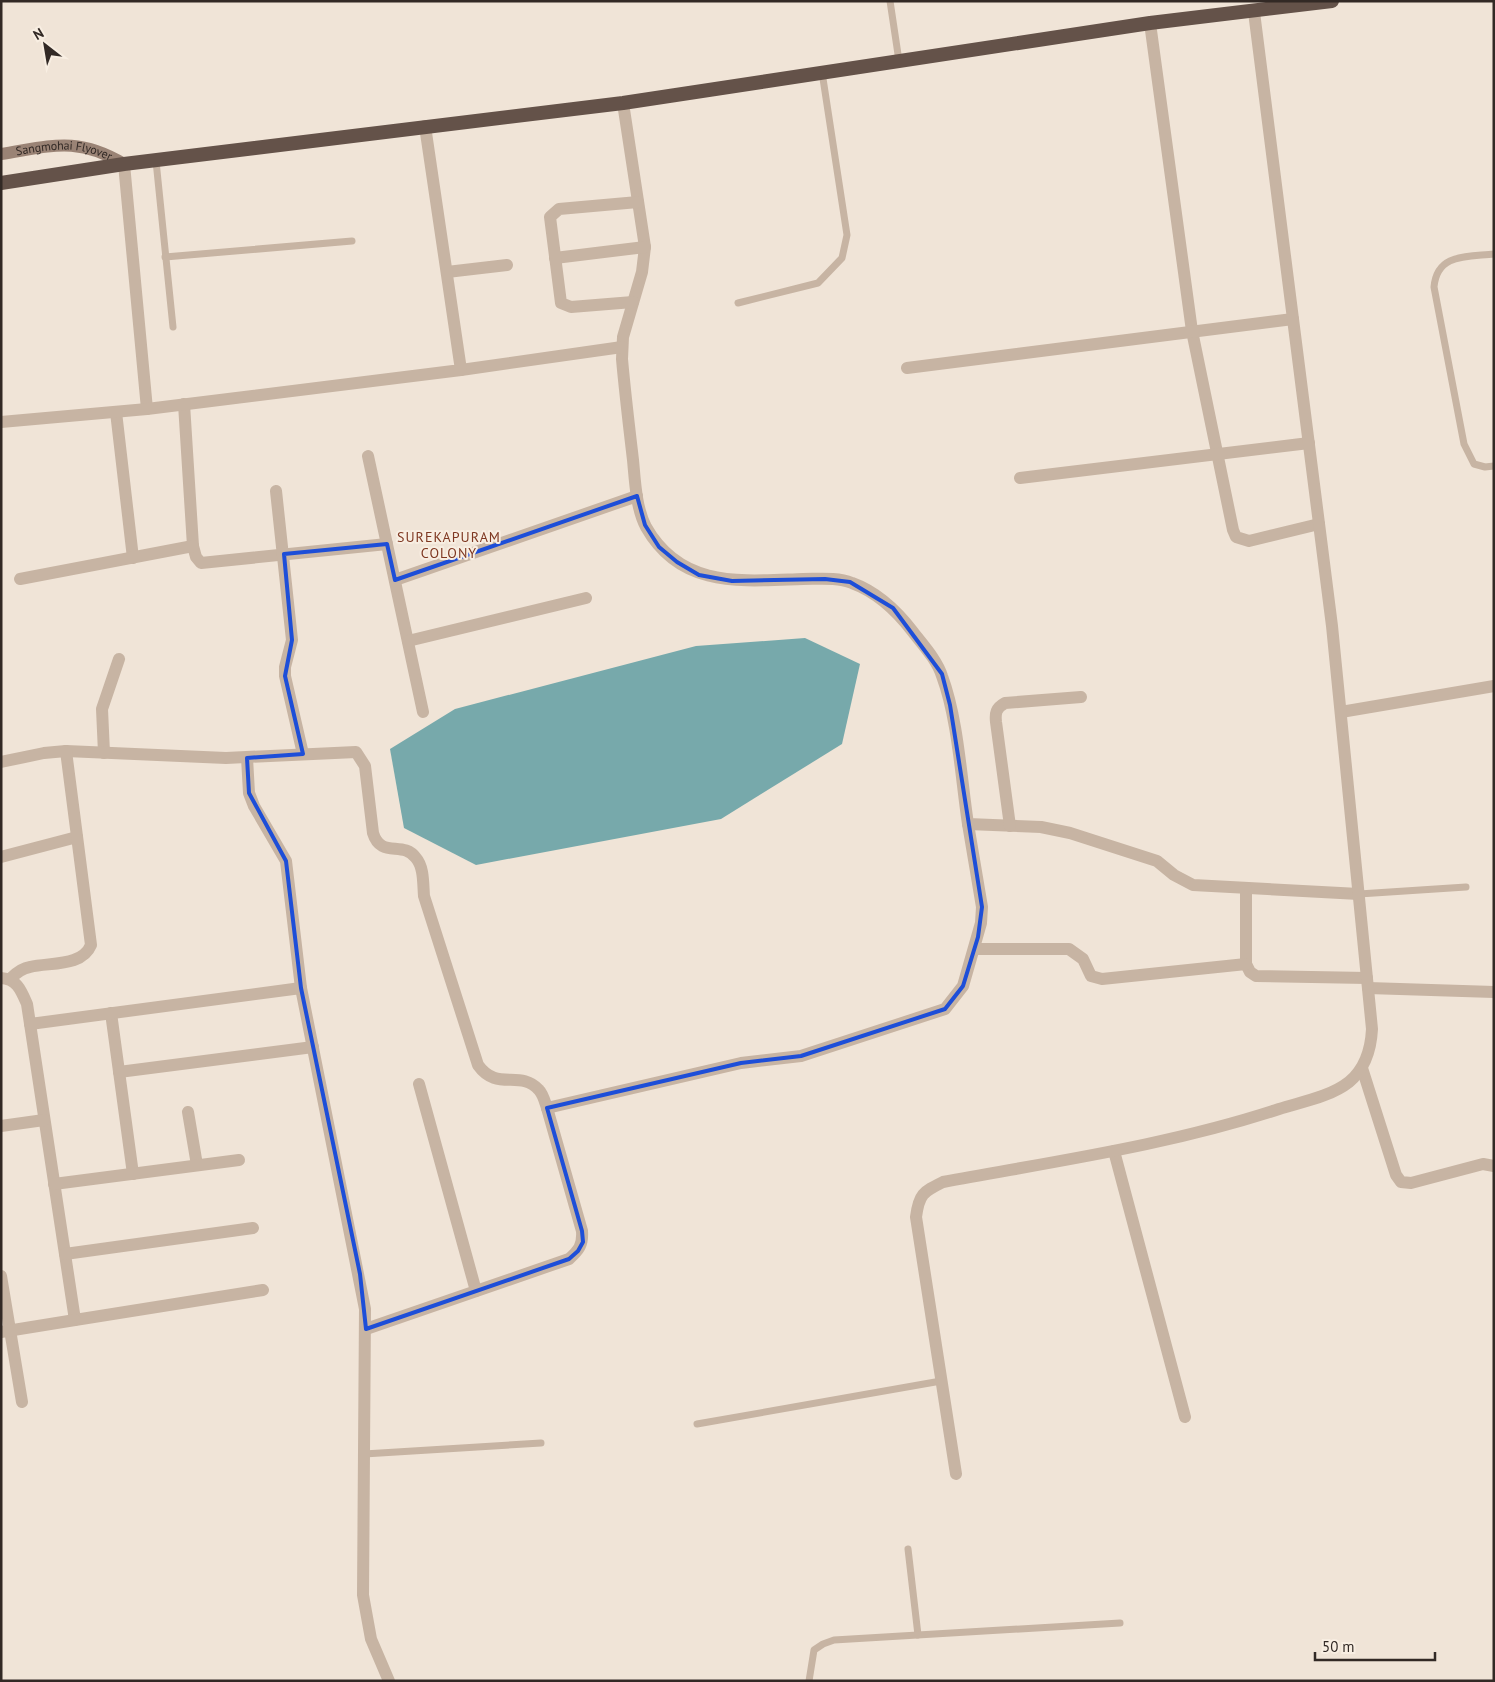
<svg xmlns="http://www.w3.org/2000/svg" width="1495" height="1682" font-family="'PT Sans',sans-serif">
  <rect width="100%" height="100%" fill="#f0e4d7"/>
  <polygon fill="#77a9ab" points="805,638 860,664 842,744 721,819 476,865 404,828 390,749 455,709 696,646"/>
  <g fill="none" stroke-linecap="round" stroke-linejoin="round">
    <g stroke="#c7b4a3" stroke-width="7">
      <polyline points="890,1 899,61"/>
      <polyline points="156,161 173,327"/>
      <path d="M1494,254C1467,257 1437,253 1434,287L1464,444L1474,464L1485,467L1494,466"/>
      <polyline points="165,257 352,241"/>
      <polyline points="738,303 818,283 842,258 847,235 822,72"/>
      <polyline points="1359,894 1466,887"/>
      <polyline points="697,1424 941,1381"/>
      <polyline points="364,1454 541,1443"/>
      <polyline points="908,1549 918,1635"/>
      <polyline points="809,1681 814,1650 823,1644 834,1640 1120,1623"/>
    </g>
    <g stroke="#c7b4a3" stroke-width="12">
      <polyline points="1150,23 1192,331 1233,530 1236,537 1249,541 1319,524"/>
      <path d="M623,103L645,247L642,272L623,337L622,359C625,393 629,426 633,460C635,481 636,508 646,527C681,589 742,581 803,579C819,579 837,577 852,583C877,592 897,611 913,632C923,645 937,660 942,676C958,719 961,778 968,824L1041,827L1070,833L1157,861L1174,875L1193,885L1359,894"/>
      <polyline points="124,164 147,409"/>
      <polyline points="555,258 645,247"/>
      <polyline points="447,272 507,265"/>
      <polyline points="633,302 571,307 561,303 550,217 559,209 638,202"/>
      <polyline points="907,368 1293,319"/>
      <polyline points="461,370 622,347"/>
      <polyline points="184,404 193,546 196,557 201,563 387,544"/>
      <polyline points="116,412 133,558"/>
      <polyline points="1,422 147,409 461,370 425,126"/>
      <polyline points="368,456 423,712"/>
      <polyline points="1020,478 1309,443"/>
      <polyline points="276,491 292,640 285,667 285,676 303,754"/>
      <polyline points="20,579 193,546"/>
      <polyline points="395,580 637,496"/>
      <polyline points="408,641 586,598"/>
      <polyline points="1341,712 1494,686"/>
      <polyline points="104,753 102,709 119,659"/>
      <polyline points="247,758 249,793 254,806 286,861 301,988 365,1309 363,1595 371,1639 389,1681"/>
      <path d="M1,762L44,753L66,751L226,758L356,752L365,766L373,833C381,859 403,840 416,858C424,867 423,884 424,896L478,1065C497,1092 520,1069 539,1090C543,1094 545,1102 547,1108L741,1063L801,1056L945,1009L963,986L981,923L982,907L968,824"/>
      <path d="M1010,826L996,722C995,713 996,708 1005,703L1081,697"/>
      <polyline points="1,857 77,837"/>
      <polyline points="1246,888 1246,964 1250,972 1256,976 1367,978"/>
      <polyline points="974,949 1069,949 1083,959 1091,976 1102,979 1246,964"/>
      <path d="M1,978C17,979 21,990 27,1004L75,1320L263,1290"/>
      <path d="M10,979C16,973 22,968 30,967C50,962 82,967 91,945L66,751"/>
      <polyline points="1368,988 1494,992"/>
      <polyline points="111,1013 133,1174"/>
      <polyline points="30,1024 301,988"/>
      <polyline points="1362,1068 1396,1175 1401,1182 1411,1183 1483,1164 1494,1166"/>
      <polyline points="119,1072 313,1047"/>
      <polyline points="419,1084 476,1291"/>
      <polyline points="188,1112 197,1165"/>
      <polyline points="1,1126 44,1120"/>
      <polyline points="1114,1151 1185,1417"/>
      <polyline points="54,1184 239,1160"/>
      <polyline points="65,1254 253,1228"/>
      <polyline points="1,1276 22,1402"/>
      <path d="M366,1329L569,1259C579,1250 583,1245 582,1231L547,1108"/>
      <polyline points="1,1332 75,1320"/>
      <path d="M956,1474L916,1217C919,1194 923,1192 943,1182C1056,1161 1170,1145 1279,1109C1301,1102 1330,1097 1349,1082C1366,1068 1371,1049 1372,1029L1332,626L1254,12"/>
    </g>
    <path stroke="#9a8375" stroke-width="12" id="s1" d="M1,154C52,146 77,136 124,164"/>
    <polyline stroke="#645249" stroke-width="14" points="1,183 124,164 623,103 1150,23 1332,1"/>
  </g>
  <path fill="none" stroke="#1d4ed8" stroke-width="4" stroke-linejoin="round" d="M637,496L645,525L659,547L677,562L699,575L732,581L825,579L850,582L893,608L942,674L950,705L982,907L978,937L963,986L945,1009L801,1056L741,1063L547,1108L582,1231L583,1242L578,1251L569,1259L366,1329L360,1274L301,988L286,861L249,793L247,758L303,754L285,676L292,640L284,554L387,544L395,580Z"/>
  <g text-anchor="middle" stroke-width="4" stroke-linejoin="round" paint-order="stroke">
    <g font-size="12" fill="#322925" stroke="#f8eee2">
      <text dy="4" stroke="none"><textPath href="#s1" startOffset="64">Sangmohai Flyover</textPath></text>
    </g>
    <g font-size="14" letter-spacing="1" fill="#7e3721" stroke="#f8eee2">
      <text x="449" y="542">SUREKAPURAM<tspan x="449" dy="16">COLONY</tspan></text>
    </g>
  </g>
  <rect width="1495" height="1682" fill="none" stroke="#322925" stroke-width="5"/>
  <g transform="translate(45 45) rotate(329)" stroke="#f8eee2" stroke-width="4" paint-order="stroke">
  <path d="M0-4L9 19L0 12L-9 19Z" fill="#322925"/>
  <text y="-8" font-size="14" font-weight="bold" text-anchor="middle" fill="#322925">N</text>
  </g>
  <path d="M1315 1652v8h120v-8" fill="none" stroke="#322925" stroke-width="2.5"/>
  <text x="1322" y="1652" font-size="15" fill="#322925" stroke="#f8eee2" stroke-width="4" paint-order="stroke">50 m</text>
</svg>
